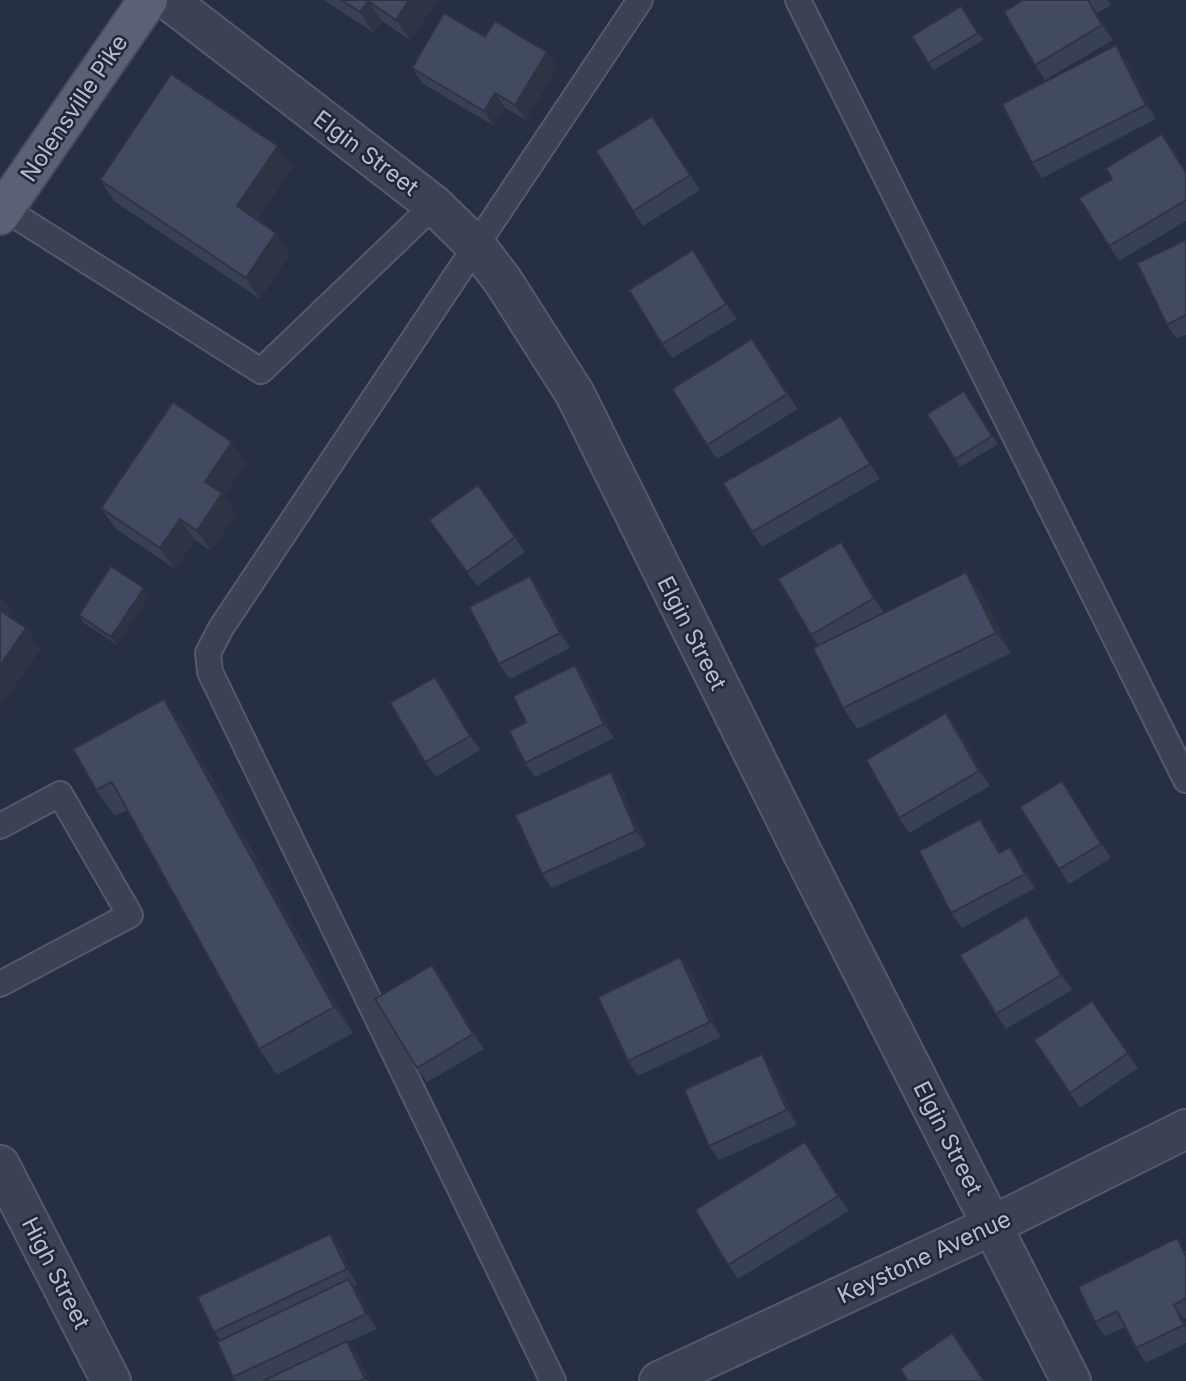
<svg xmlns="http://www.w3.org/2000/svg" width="1186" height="1381" font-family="Inter,sans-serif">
  <rect width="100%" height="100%" fill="#272f44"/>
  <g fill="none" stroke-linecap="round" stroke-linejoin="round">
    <g stroke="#545a6b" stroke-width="28">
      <g id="service">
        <polyline points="798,0 1186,780"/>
        <polyline points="0,206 261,371 434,205"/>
        <polyline points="0,826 60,794 130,915 0,984"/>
        <polyline points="553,1381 210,672 208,653 221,628 640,0"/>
      </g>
    </g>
    <g stroke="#545a6b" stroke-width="42">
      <g id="minor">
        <polyline points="168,0 434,205 477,247 503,281 575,394 802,852 1071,1381"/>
        <polyline points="0,1165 111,1381"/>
        <polyline points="659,1381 993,1225 1186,1129"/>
      </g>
    </g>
    <g stroke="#454b5d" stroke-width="42">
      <polyline id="primary" points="0,215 148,0"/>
    </g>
    <use href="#service" stroke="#3c4254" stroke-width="24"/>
    <use href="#minor" stroke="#3c4254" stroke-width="38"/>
    <use href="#primary" stroke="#5a6174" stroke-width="38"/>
  </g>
  <g fill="#384053">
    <polygon points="324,0 438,0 410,40 382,21 374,33"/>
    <polygon points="1023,0 1108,0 1111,5 1097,13 1113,40 1045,80 1035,65"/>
    <polygon points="966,13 983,40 934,70 928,63"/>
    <polygon points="485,37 547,52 557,67 526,120 505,108 494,126 422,83 412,68"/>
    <polygon points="1126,60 1156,119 1042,178 1032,163"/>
    <polygon points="662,131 700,190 643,226 633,211"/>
    <polygon points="1162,134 1186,171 1186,221 1119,261 1109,246 1112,179"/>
    <polygon points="293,166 257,220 290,254 260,299 114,201 100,180"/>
    <polygon points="1186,240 1186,335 1177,339 1167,325"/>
    <polygon points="693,250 737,319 672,358 662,344"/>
    <polygon points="752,339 798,409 717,459 707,445"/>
    <polygon points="964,391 998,444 960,467 955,459"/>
    <polygon points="841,416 851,430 880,479 762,547 752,532"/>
    <polygon points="246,463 224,496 236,514 211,551 195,540 175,569 116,529 101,508"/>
    <polygon points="478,485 525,552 477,586 429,520"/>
    <polygon points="841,542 851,557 884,613 966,572 981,593 1011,653 857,729 843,708 818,645 811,635"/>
    <polygon points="144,588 149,596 117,645 84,623 79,615"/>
    <polygon points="540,590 570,648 510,679 499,664"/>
    <polygon points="585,679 614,738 535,777 525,763 526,722"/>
    <polygon points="445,692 480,750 436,777 425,762"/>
    <polygon points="183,725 353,1033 277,1075 259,1049 127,810 115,816 96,790"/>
    <polygon points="957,728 990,786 909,833 899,818"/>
    <polygon points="611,772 621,787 646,846 552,888 542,874"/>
    <polygon points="1072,796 1111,858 1069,884 1059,869"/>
    <polygon points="980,819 990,833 1001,852 1021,862 1035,888 962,928 951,913"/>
    <polygon points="1037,931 1072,990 1006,1029 996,1014"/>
    <polygon points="432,965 442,979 484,1049 427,1082 417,1068"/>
    <polygon points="691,972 721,1037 638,1076 628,1061"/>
    <polygon points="1092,1001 1138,1068 1080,1108 1034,1040"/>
    <polygon points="772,1069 797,1125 719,1160 709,1146"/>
    <polygon points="805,1142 849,1211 738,1279 728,1265"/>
    <polygon points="340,1248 357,1284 354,1286 359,1294 377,1329 348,1342 357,1355 370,1381 236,1381 233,1377 220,1340 214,1332"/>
    <polygon points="1186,1251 1186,1318 1184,1319 1186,1324 1186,1343 1146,1363 1136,1348 1125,1327 1105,1336 1095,1322"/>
  </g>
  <g fill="#2e3444">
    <polygon points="409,0 438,0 410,40 396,20"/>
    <polygon points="1088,0 1097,13 1113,40 1102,25"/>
    <polygon points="368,1 382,21 374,33 360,12"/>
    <polygon points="1116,45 1126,60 1156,119 1146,105"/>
    <polygon points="547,52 557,67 526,120 515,105"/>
    <polygon points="495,93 505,108 494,126 484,111"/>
    <polygon points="1162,134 1186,171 1186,173"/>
    <polygon points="278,146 293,166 252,227 237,206"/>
    <polygon points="276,233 290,254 260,299 246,278"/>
    <polygon points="693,250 704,265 737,319 726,304"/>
    <polygon points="752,339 763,353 798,409 787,394"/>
    <polygon points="841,416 851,430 880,479 870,464"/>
    <polygon points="232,442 246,463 224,496 236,514 211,551 197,531 205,482"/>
    <polygon points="180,519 195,540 175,569 160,548"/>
    <polygon points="841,542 851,557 884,613 874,598"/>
    <polygon points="966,572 981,593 1011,653 996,633"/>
    <polygon points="530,576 540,590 570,648 560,633"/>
    <polygon points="144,588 149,596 117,645 111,637"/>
    <polygon points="0,595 13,613 5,625 0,618"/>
    <polygon points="26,628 41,649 0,708 0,666"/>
    <polygon points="575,665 585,679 614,738 604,724"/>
    <polygon points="435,677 445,692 480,750 470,736"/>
    <polygon points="164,699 183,725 353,1033 334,1007"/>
    <polygon points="946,713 957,728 990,786 979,771"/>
    <polygon points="611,772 621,787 646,846 636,831"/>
    <polygon points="1062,781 1072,796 1111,858 1101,844"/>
    <polygon points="980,819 990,833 1009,868 999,853"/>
    <polygon points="1010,847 1021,862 1035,888 1025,874"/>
    <polygon points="1027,916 1037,931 1072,990 1061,975"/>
    <polygon points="680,957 691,972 721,1037 710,1022"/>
    <polygon points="432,965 442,979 484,1049 473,1034"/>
    <polygon points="762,1054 772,1069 797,1125 787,1110"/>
    <polygon points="805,1142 815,1157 849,1211 838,1196"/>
    <polygon points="330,1234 340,1248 357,1284 347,1269"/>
    <polygon points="349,1279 359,1294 377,1329 366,1314"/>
    <polygon points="1174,1305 1184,1319 1186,1324 1186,1328"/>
    <polygon points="347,1341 357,1355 370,1381 367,1381 365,1379"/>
  </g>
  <g fill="#414a61" stroke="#2e3444" stroke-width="2">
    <polygon points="341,0 409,0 396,20 368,1 360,12"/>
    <polygon points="1023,0 1088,0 1102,25 1035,65 1004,12"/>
    <polygon points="961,6 978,33 928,63 912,36"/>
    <polygon points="444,13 485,37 495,21 547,52 515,105 495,93 484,111 412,68"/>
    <polygon points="1116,45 1146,105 1032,163 1002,104"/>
    <polygon points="171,74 278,146 237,206 276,233 246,278 100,180"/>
    <polygon points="652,116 690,175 633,211 596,151"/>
    <polygon points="1162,134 1186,173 1186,200 1109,246 1079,198 1112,179 1106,168"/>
    <polygon points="1186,240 1186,315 1167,325 1137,263"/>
    <polygon points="693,250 726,304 662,344 629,290"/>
    <polygon points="752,339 787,394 707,445 672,389"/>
    <polygon points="964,391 992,436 955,459 927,414"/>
    <polygon points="173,402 232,442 205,482 222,493 197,531 180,519 160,548 101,508"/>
    <polygon points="841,416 870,464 752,532 723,483"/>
    <polygon points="478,485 515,537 467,572 429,520"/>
    <polygon points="841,542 874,598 811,635 778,579"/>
    <polygon points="111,566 144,588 111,637 79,615"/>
    <polygon points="966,572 996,633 843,708 813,648"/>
    <polygon points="530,576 560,633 499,664 469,607"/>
    <polygon points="0,610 26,628 0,666"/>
    <polygon points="575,665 604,724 525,763 509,731 526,722 513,696"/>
    <polygon points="435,677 470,736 425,762 390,703"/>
    <polygon points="164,699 334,1007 259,1049 112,782 96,790 73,749"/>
    <polygon points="946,713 979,771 899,818 866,760"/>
    <polygon points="611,772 636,831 542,874 515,815"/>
    <polygon points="1062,781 1101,844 1059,869 1020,807"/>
    <polygon points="980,819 999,853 1010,847 1025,874 951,913 919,851"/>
    <polygon points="1027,916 1061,975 996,1014 960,955"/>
    <polygon points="680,957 710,1022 628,1061 598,997"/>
    <polygon points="432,965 473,1034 417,1068 375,999"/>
    <polygon points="1092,1001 1128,1053 1070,1093 1034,1040"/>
    <polygon points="762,1054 787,1110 709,1146 684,1090"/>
    <polygon points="805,1142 838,1196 728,1265 695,1210"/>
    <polygon points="330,1234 347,1269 214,1332 197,1297"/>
    <polygon points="1177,1238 1186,1256 1186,1298 1174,1305 1184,1325 1136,1348 1117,1311 1095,1322 1078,1287"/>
    <polygon points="349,1279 366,1314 233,1377 217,1342"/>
    <polygon points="952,1333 984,1381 908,1381 900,1369"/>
    <polygon points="347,1341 365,1379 360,1381 263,1381"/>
  </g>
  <g text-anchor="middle" stroke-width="5" stroke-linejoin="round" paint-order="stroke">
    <g font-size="23" fill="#b9becd" stroke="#202739">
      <text transform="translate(74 108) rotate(-56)" y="8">Nolensville Pike</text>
      <text transform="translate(366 153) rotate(37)" y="8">Elgin Street</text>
      <text transform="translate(692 633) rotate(63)" y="8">Elgin Street</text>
      <text transform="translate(948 1138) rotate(63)" y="8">Elgin Street</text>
      <text transform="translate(924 1257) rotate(-25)" y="8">Keystone Avenue</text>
      <text transform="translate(56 1273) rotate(63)" y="8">High Street</text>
    </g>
  </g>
</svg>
